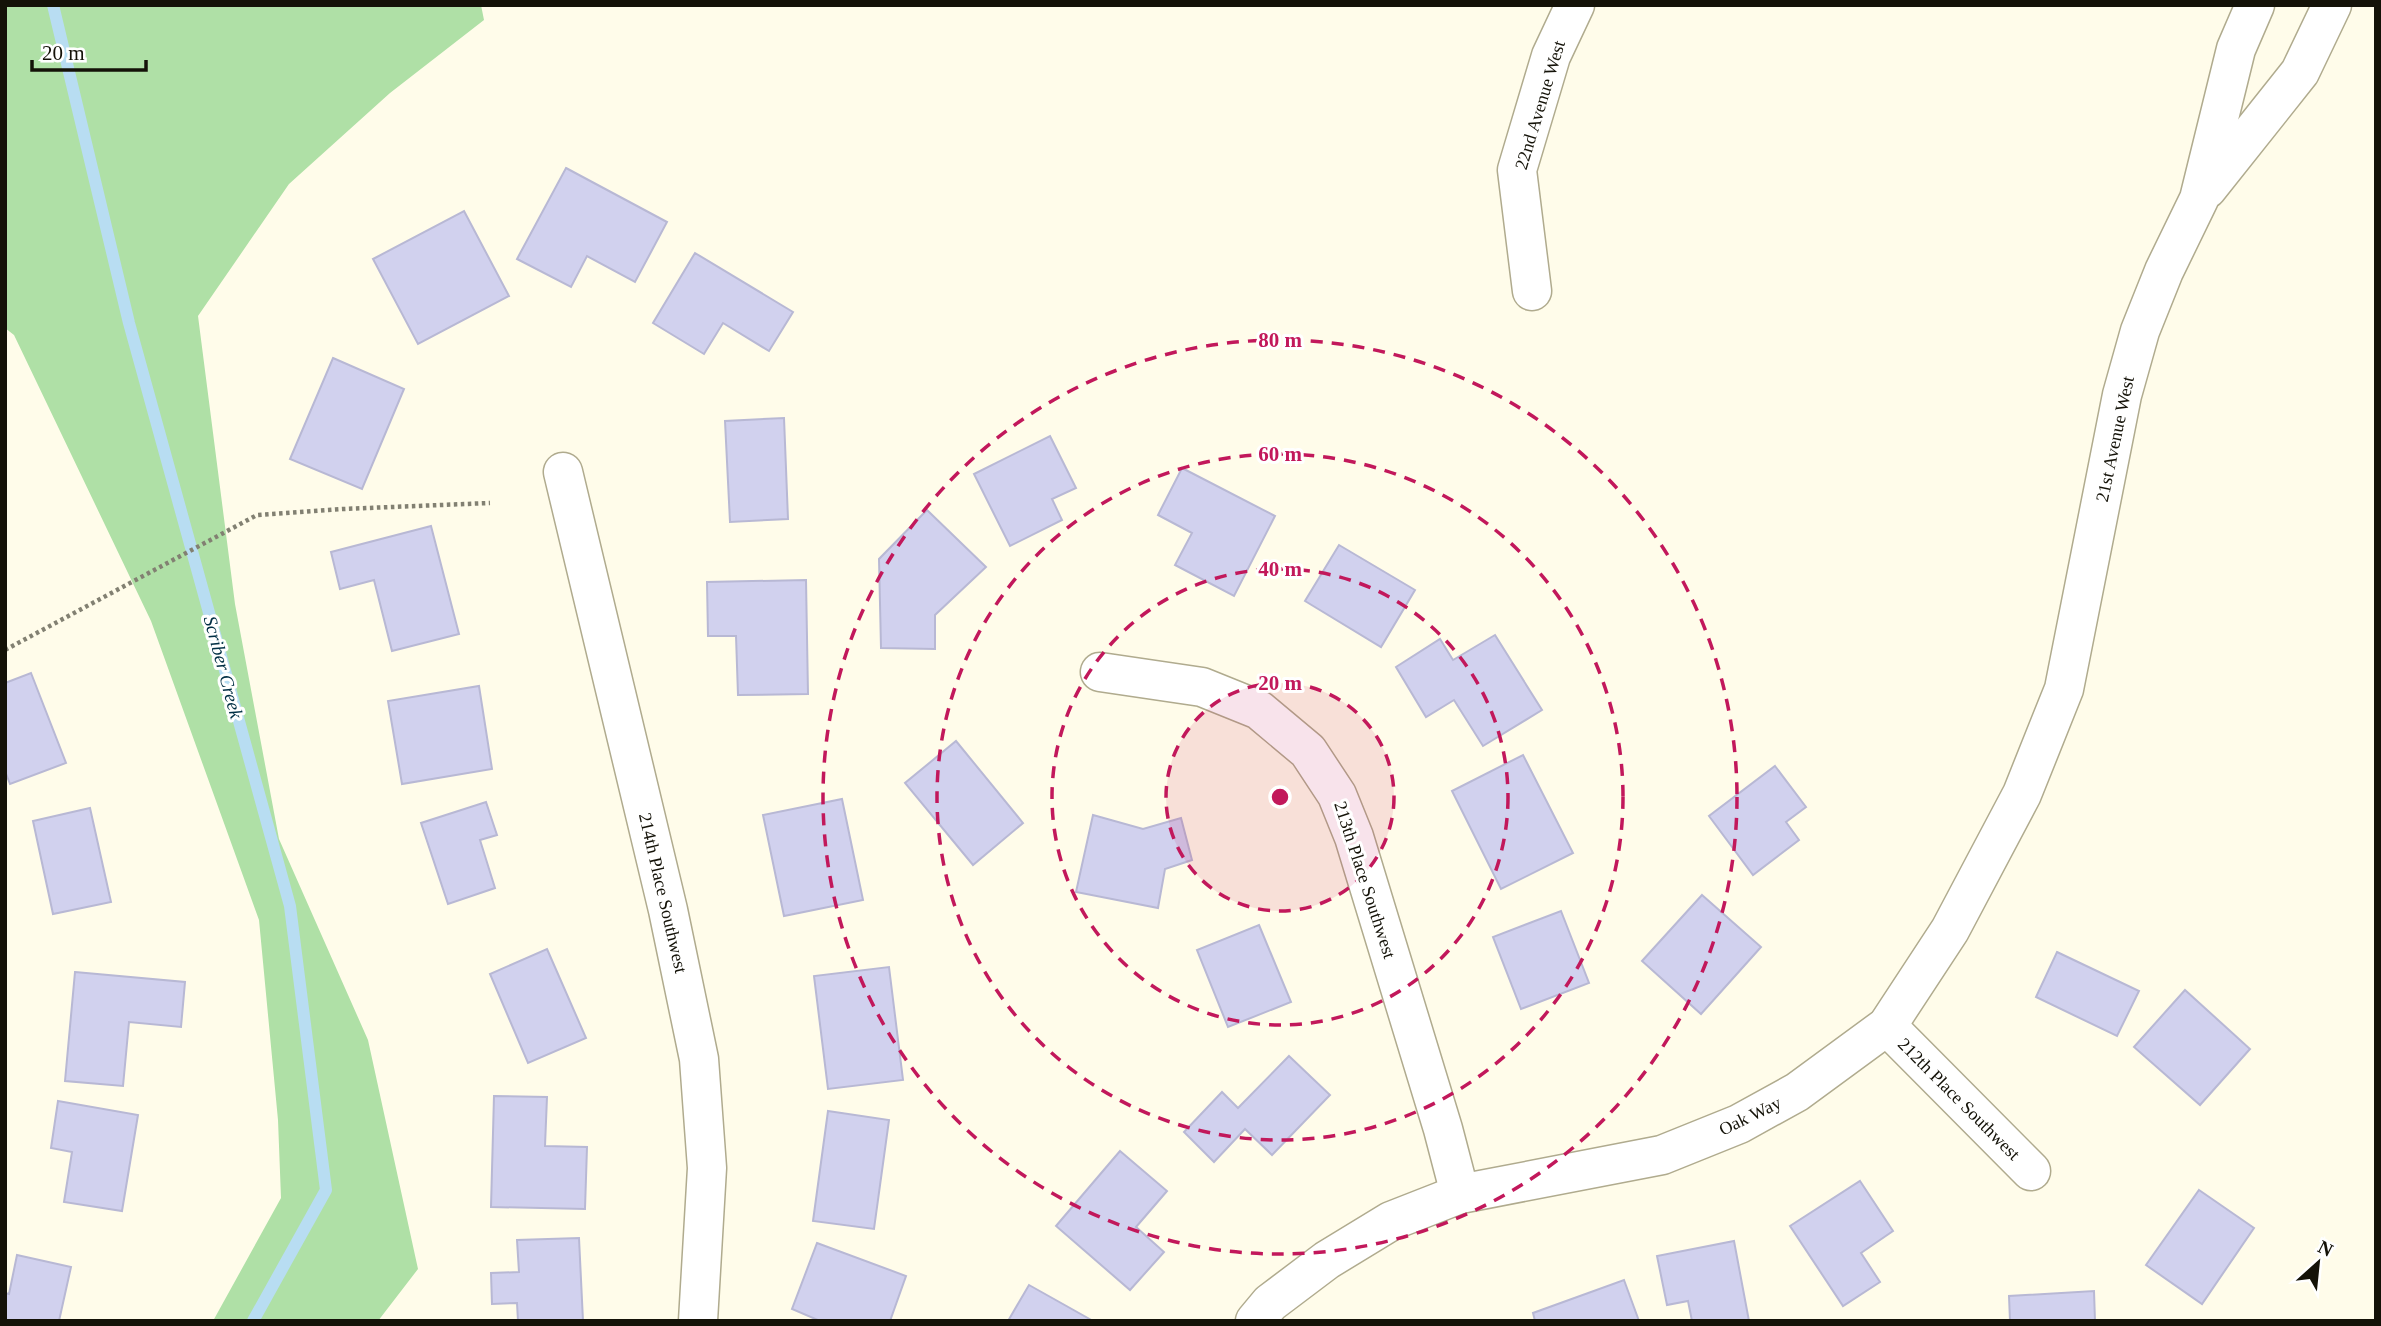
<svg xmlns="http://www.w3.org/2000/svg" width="2381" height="1326" font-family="'Times New Roman',serif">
  <rect width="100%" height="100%" fill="#fffcea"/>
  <polygon fill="#afe0a6" points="5,5 481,5 484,20 390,93 289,184 198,316 235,604 279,839 368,1040 418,1269 378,1321 213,1321 281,1198 278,1120 259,920 151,621 14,335 5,328"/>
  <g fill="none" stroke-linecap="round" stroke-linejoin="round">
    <polyline stroke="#b8ddf2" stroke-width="12" points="53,5 129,323 290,906 326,1190 253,1321"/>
  </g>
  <g fill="#d1d1ee" stroke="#b8b8d4" stroke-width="2">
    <polygon points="566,168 667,222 635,282 587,256 571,287 517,259"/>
    <polygon points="464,211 509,296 418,344 373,259"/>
    <polygon points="695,253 793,312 769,351 723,323 704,354 653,323"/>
    <polygon points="333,358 404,389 362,489 290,459"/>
    <polygon points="784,418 788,519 730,522 725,421"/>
    <polygon points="1050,436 1076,488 1052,499 1062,520 1010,546 974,474"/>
    <polygon points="1182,468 1275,516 1234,596 1175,565 1192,533 1158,515"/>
    <polygon points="927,510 986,567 935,615 935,649 881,648 879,559"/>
    <polygon points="431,526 459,634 392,651 374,580 340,589 331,552"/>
    <polygon points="1339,545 1415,590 1381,647 1305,601"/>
    <polygon points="806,580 808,694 738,695 736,636 708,636 707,582"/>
    <polygon points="1495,635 1542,710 1483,746 1454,700 1426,717 1396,667 1440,639 1453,660"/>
    <polygon points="31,673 66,763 10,784 5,771 5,683"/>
    <polygon points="479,686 492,769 402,784 388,701"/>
    <polygon points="956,741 1023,823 973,865 905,783"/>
    <polygon points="1523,755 1573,853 1501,889 1452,791"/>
    <polygon points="1775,766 1806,807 1786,822 1799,840 1753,875 1709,816"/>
    <polygon points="842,799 863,900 784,916 763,815"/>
    <polygon points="486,802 497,835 480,840 495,888 448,904 421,823"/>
    <polygon points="90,808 111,902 53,914 33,821"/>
    <polygon points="1093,815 1143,829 1181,818 1192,860 1165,869 1158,908 1076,892"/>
    <polygon points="1702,895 1761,947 1701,1014 1642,961"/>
    <polygon points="1561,911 1589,983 1521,1009 1493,937"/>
    <polygon points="1259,925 1291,1002 1228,1027 1197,950"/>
    <polygon points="547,949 586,1038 528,1063 490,974"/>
    <polygon points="2057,952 2139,991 2117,1036 2036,997"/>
    <polygon points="889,967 903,1080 828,1089 814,976"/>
    <polygon points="75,972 185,982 181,1027 129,1022 123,1086 65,1081"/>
    <polygon points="2185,990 2250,1049 2200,1105 2134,1047"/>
    <polygon points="1289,1056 1330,1095 1272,1155 1245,1129 1214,1162 1184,1132 1222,1092 1238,1108"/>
    <polygon points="494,1096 547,1097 545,1146 587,1147 585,1209 491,1207"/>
    <polygon points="58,1101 138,1115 122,1211 64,1202 72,1152 51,1148"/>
    <polygon points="828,1111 889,1120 874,1229 813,1221"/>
    <polygon points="1120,1151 1167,1191 1136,1227 1164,1252 1130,1290 1056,1226"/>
    <polygon points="1860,1181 1893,1231 1861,1253 1880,1282 1843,1306 1790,1226"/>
    <polygon points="2199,1190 2254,1228 2202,1304 2146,1265"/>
    <polygon points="579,1238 583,1321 518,1321 517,1303 492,1304 491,1273 519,1272 517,1240"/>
    <polygon points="1734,1241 1749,1321 1692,1321 1688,1301 1667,1305 1657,1256"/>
    <polygon points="817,1243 906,1276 890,1321 820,1321 792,1309"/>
    <polygon points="17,1255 71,1267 59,1321 5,1321 5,1293 9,1294"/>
    <polygon points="1624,1280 1639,1321 1535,1321 1533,1313"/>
    <polygon points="1029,1285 1093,1321 1008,1321"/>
    <polygon points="2094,1291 2095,1321 2010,1321 2009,1296"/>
  </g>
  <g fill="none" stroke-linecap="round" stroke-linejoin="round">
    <g stroke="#b0ab8e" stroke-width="41">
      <g id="street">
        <polyline points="1532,291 1517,170 1551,56 1575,5"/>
        <polyline points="563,472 668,910 699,1059 707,1168 698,1321"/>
        <polyline points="1100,672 1202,687 1259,710 1308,751 1337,795 1354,837 1443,1129 1460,1194"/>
        <polyline points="1887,1026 2031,1171"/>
      </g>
    </g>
    <g stroke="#b0ab8e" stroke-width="41">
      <g id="secondary">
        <polyline points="2207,189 2300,72 2332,5"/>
        <polyline points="1255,1321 1270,1303 1327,1260 1391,1221 1460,1194 1662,1155 1739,1124 1797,1092 1887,1026 1950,930 2022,794 2064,689 2122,395 2140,331 2164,271 2199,199 2236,49 2255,5"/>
      </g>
    </g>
    <polyline stroke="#828072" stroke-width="4.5" stroke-dasharray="3.5 3.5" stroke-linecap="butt" points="5,650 257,515 343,509 490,503"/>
    <use href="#street" stroke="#fff" stroke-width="38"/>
    <use href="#secondary" stroke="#fff" stroke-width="38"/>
  </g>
  <circle cx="1280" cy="797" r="114" fill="#c2185b" fill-opacity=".12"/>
  <g fill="none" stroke="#c2185b" stroke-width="3.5" stroke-dasharray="12 9">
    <circle cx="1280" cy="797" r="114"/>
    <circle cx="1280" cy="797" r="228"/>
    <circle cx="1280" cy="797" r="343"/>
    <circle cx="1280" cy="797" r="457"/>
  </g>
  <g text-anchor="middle" stroke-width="6" stroke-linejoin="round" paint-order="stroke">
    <g font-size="18" fill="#141208" stroke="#fff">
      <text transform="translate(1540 105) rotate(-73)" y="6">22nd Avenue West</text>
      <text transform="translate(2115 439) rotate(-78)" y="6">21st Avenue West</text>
      <text transform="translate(1365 880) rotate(72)" y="6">213th Place Southwest</text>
      <text transform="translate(663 893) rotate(77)" y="6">214th Place Southwest</text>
      <text transform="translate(1959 1099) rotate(45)" y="6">212th Place Southwest</text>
      <text transform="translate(1750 1116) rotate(-26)" y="6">Oak Way</text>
    </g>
    <g font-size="19" font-style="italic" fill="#002f44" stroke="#fff">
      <text transform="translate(224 667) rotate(75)" y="7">Scriber Creek</text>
    </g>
  </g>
  <circle cx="1280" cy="797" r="10" fill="#c2185b" stroke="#fff" stroke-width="3.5"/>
  <g font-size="21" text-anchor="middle" font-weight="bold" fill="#c2185b" stroke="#fff" stroke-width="6" stroke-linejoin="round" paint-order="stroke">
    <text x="1280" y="347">80 m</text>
    <text x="1280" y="461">60 m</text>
    <text x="1280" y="576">40 m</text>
    <text x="1280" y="690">20 m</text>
  </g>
  <rect width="2381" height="1326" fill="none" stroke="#141208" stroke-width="14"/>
  <g transform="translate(2318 1263) rotate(27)" stroke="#ffffff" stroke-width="5" paint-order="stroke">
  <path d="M0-5L12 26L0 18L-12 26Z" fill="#141208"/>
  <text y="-10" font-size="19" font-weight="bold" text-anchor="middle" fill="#141208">N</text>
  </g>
  <path d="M32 60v10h114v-10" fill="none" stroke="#141208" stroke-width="3.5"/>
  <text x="42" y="60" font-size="21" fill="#141208" stroke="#ffffff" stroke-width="5" paint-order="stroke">20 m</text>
</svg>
